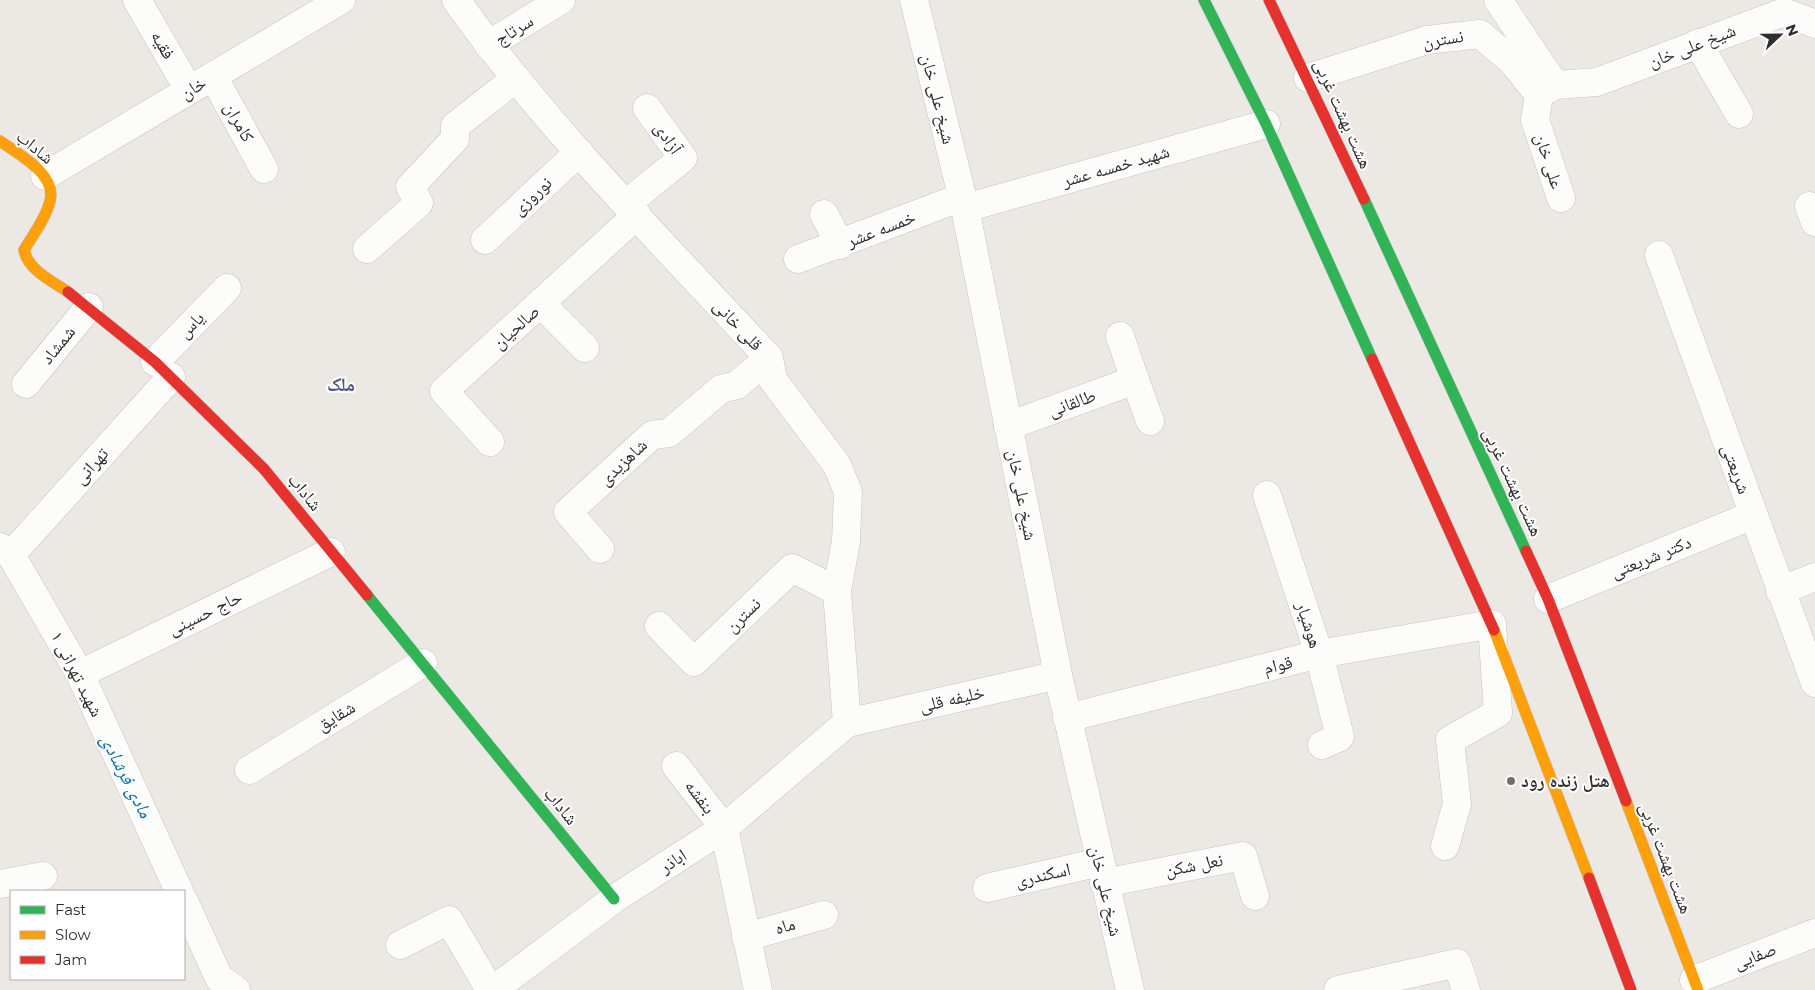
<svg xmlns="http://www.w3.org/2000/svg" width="1815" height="990" font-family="Montserrat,'Noto Naskh Arabic',sans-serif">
  <rect width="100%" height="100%" fill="#ece8e4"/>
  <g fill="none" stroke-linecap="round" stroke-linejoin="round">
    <g stroke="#c5c4c5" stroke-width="29">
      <g id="street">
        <polyline points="137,0 189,90"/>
        <path d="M456,0C548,129 662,242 769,358L773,380L837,465L848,492L846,541L837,591L847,723"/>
        <polyline points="914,0 965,208 1058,675 1130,990"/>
        <polyline points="1498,0 1555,85"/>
        <polyline points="1698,43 1739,114"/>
        <polyline points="488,45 561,0"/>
        <polyline points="213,76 264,169"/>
        <polyline points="1308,78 1427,40 1480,34 1513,62 1539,95 1555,85 1597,82 1784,12 1815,24"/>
        <polyline points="1539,95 1535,120 1561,198"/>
        <polyline points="45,176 341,0"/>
        <polyline points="626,204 683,158 647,108"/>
        <polyline points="1809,206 1815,222"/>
        <polyline points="965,208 1266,124"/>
        <polyline points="824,214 840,245"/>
        <polyline points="485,240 579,152"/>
        <polyline points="367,249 419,203 410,187 455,139 455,126 515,79"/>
        <polyline points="1659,255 1815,683"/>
        <polyline points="798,259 962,197"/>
        <polyline points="541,304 585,348"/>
        <polyline points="155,362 227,288"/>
        <polyline points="1135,380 1150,421"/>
        <polyline points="26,384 89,307"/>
        <polyline points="1008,426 1135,380 1120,336"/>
        <polyline points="490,442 444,391 637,215"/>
        <polyline points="1267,495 1319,654 1340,737 1322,745"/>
        <polyline points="0,547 11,555 80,674 179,891"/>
        <polyline points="600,549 568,512 652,435 669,433 721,389 737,385 769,358"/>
        <polyline points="11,555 171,377"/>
        <polyline points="1780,591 1815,577"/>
        <polyline points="1548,599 1753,515"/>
        <polyline points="659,626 694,662 792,568 837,591"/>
        <polyline points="80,674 331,552"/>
        <polyline points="1067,718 1319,654 1492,624 1498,713 1450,740 1457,804 1445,846"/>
        <polyline points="676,766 724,828 758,990"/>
        <polyline points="249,770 423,663"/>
        <polyline points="1104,883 1243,856 1255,896"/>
        <polyline points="0,884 43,876"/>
        <polyline points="987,888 1100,862"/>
        <polyline points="184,901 219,978 236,990"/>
        <polyline points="746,937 824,915"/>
        <polyline points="400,945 449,920 490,990"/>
        <polyline points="1694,980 1815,933"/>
        <polyline points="493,990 614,899 724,828 847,723 1058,675"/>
        <polyline points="1338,990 1457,963 1466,990"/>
      </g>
    </g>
    <g stroke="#c5c4c5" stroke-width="12">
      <g id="fast">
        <polyline points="1204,0 1266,124 1372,359"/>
        <polyline points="1364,199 1526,551"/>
        <polyline points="367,595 614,899"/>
      </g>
    </g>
    <g stroke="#c5c4c5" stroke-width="12">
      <g id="slow">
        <path d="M0,141C18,154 57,174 50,201C46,218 33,235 24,250C28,270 52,281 68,292"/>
        <polyline points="1494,630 1589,878"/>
        <polyline points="1626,801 1698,990"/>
      </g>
    </g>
    <g stroke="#c5c4c5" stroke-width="12">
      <g id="jam">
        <polyline points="1269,0 1364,199"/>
        <polyline points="68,292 155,362 264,469 367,595"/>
        <polyline points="1372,359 1494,630"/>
        <polyline points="1526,551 1548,599 1626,801"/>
        <polyline points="1589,878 1631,990"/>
      </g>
    </g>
    <use href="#street" stroke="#fcfcfb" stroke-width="28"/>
    <use href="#fast" stroke="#30b455" stroke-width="11"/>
    <use href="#slow" stroke="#ff9f0a" stroke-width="11"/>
    <use href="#jam" stroke="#e5322d" stroke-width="11"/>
  </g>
  <circle fill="#706f6e" stroke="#fff" stroke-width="2" cx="1511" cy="781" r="5"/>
  <g text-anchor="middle" stroke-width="4" stroke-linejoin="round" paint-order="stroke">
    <g font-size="18" fill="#2e2e2e" stroke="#fff">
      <text transform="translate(514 30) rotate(-32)" y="6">سرتاج</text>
      <text transform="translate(1443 39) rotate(-9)" y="6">نسترن</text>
      <text transform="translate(163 45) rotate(60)" y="6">فقیه</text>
      <text transform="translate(1692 46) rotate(-21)" y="6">شیخ علی خان</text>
      <text transform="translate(193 88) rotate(-31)" y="6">خان</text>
      <text transform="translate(938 99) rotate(76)" y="6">شیخ علی خان</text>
      <text transform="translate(1343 114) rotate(66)" y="6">هشت بهشت غربی</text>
      <text transform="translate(239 122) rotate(61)" y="6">کامران</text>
      <text transform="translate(668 138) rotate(56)" y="6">آزادی</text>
      <text transform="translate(35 147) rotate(39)" y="6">شاداب</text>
      <text transform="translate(1549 161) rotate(72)" y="6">علی خان</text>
      <text transform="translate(1116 166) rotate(-16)" y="6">شهید خمسه عشر</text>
      <text transform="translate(532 196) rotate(-43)" y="6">نوروزی</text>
      <text transform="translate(881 229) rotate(-21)" y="6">خمسه عشر</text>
      <text transform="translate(191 325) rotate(-46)" y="6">یاس</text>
      <text transform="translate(738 325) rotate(47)" y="6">قلی خانی</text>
      <text transform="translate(516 327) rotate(-42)" y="6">صالحیان</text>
      <text transform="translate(58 345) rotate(-51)" y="6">شمشاد</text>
      <text transform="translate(1072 403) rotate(-20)" y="6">طالقانی</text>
      <text transform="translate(623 462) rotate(-43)" y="6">شاهزیدی</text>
      <text transform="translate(91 466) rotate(-48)" y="6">تهرانی</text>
      <text transform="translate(1736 469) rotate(70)" y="6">شریعتی</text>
      <text transform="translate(1513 482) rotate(65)" y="6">هشت بهشت غربی</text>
      <text transform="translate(305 492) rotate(51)" y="6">شاداب</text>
      <text transform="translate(1022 495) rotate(79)" y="6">شیخ علی خان</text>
      <text transform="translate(1651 557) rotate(-22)" y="6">دکتر شریعتی</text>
      <text transform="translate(205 613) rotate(-26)" y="6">حاج حسینی</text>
      <text transform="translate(743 615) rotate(-44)" y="6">نسترن</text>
      <text transform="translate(1309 625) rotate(72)" y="6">هوشیار</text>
      <text transform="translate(1278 665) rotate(-14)" y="6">قوام</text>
      <text transform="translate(77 674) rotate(63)" y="6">شهید تهرانی ۱</text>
      <text transform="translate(952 699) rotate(-13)" y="6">خلیفه قلی</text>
      <text transform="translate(336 716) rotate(-31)" y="6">شقایق</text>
      <text transform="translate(700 797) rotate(53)" y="6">بنفشه</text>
      <text transform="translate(561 806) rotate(51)" y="6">شاداب</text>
      <text transform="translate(1666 858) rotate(69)" y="6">هشت بهشت غربی</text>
      <text transform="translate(673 861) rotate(-33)" y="6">اباذر</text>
      <text transform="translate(1194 865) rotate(-11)" y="6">نعل شکن</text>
      <text transform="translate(1043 875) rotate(-13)" y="6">اسکندری</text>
      <text transform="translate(1106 891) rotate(77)" y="6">شیخ علی خان</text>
      <text transform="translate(785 926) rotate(-16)" y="6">ماه</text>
      <text transform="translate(1755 956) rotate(-21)" y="6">صفایی</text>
    </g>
    <g font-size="18" font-weight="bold" fill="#2e2e2e" stroke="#fff" text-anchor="start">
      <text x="1521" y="787">هتل زنده رود</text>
    </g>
    <g font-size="19" font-weight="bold" fill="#4d5680" stroke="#fff">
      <text x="341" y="391">ملک</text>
    </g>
    <g font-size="19" font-style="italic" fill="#0d6fa3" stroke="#fff">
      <text transform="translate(127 776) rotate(63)" y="7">مادی فرشادی</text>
    </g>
  </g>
  <rect x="10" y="890" width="175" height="90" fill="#ffffff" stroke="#ababab"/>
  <rect x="20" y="906" width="25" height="8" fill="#30b455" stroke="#ababab"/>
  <text x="55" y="915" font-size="15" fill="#2e2e2e">Fast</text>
  <rect x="20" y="931" width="25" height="8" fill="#ff9f0a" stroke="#ababab"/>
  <text x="55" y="940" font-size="15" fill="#2e2e2e">Slow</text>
  <rect x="20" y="956" width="25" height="8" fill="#e5322d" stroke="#ababab"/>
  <text x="55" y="965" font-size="15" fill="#2e2e2e">Jam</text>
  <g transform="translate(1780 35) rotate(68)" stroke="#ffffff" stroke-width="4" paint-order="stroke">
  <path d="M0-4L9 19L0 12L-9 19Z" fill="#2e2e2e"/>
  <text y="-8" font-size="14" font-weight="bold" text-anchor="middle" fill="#2e2e2e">N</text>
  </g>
</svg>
